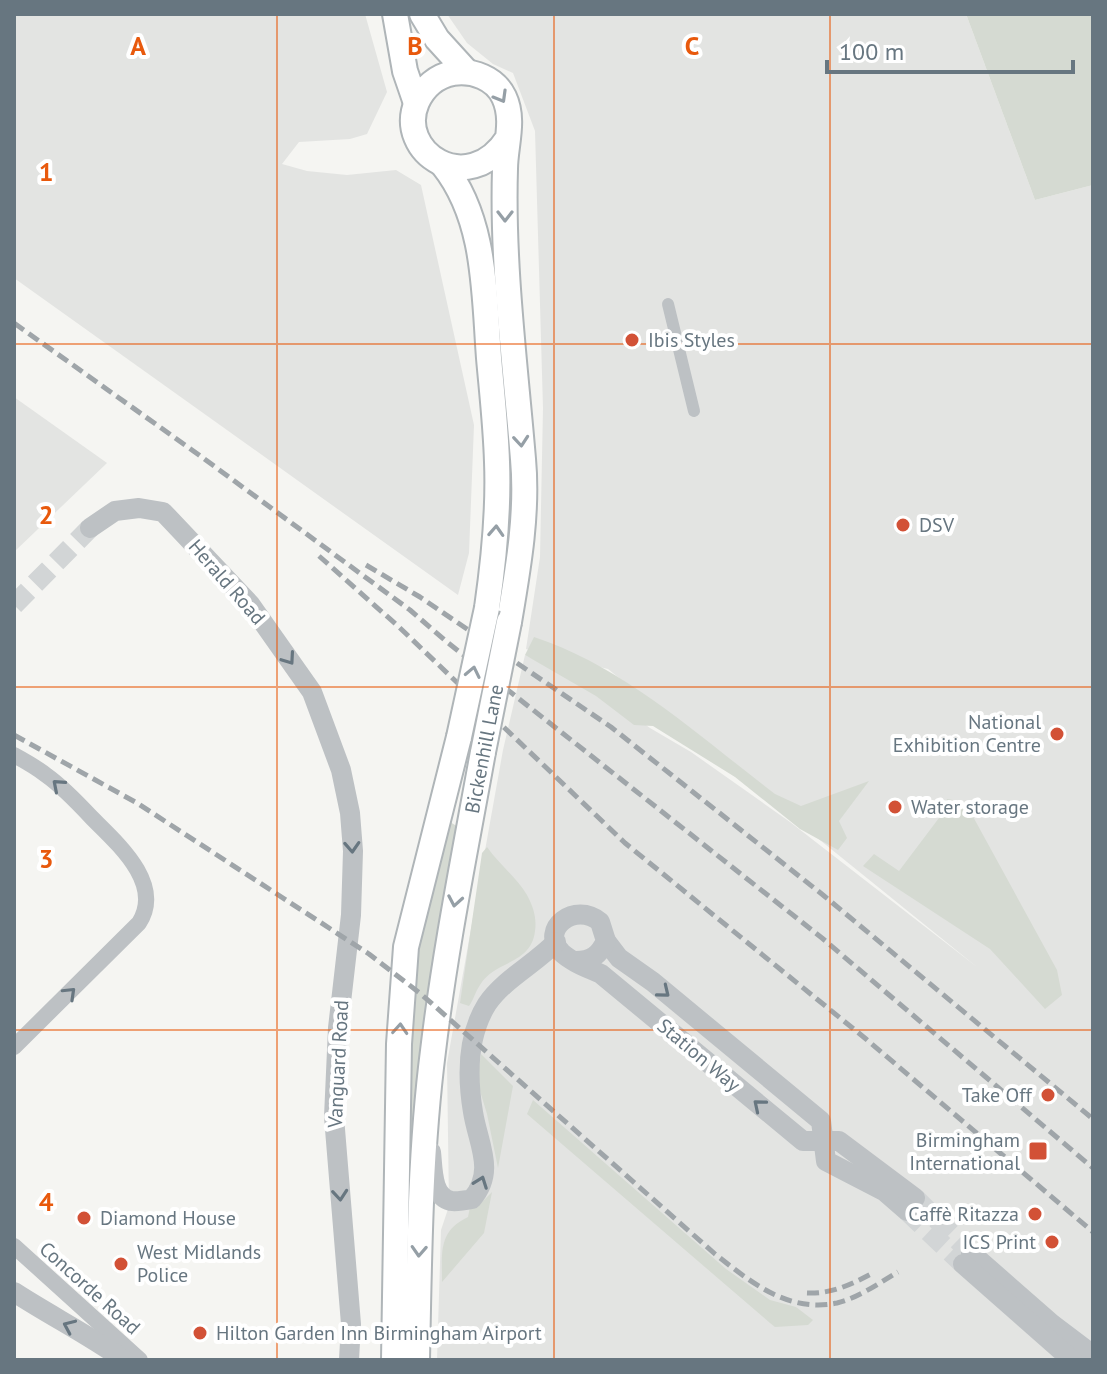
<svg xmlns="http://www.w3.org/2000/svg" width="1107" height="1374" font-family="'PT Sans',sans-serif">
  <rect width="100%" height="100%" fill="#f5f5f2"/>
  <g fill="#e3e4e2">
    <polygon points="14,14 365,14 387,92 367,134 350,139 299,142 282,164 307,171 347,175 396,170 421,185 474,425 469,553 458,595 14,278"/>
    <polygon points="447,14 966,14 1035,200 1093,185 1093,1360 437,1360 441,1230 449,1206 447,1063 503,750 525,655 610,698 650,728 691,752 790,822 977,967 608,669 526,649 540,557 543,408 535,131 513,73 493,64 467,43"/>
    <polygon points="14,397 107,463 14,552"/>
  </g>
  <g fill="#d5dad2">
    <polygon points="966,14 1093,14 1093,185 1035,200"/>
    <path d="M534,637C625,667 700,737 775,794L801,806L869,781L839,821L847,838L838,850L800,829L735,777L653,726L634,725L596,696L525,655Z"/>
    <polygon points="947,799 965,802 1057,970 1062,995 1045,1009 990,949 863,866 874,854 899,871 945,810"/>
    <polygon points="447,820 458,827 411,1286 405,1205 410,1014 422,921"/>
    <path d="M487,847C499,864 517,878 527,895C533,906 537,918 535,931C531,965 495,960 480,985C475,992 474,999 469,1006L460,1003L482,853Z"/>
    <polygon points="481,1054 513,1086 498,1168 487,1114 477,1081"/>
    <polygon points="533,1100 726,1269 770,1300 796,1307 813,1320 808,1325 775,1327 770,1323 527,1114"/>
    <path d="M492,1192L484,1233L442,1282C442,1253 438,1231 468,1217L470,1207L480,1204Z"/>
  </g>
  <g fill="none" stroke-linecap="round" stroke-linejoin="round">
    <g stroke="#d2d5d6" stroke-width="20" stroke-dasharray="20 10" stroke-linecap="butt">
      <polyline points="14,605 90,528"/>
      <polyline points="915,1198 971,1253"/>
      <polyline points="907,1211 963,1264"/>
    </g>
    <g stroke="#afb5b8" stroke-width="28">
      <g id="secondary">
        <polyline points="395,14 405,71 416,103"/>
        <polyline points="422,14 437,39 467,72"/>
        <path d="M508,138C468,200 395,152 417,102C424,87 437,76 453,73C473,70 495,78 504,97C515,120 505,146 505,169C502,266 515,363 523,459C528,513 518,569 509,622"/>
        <path d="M443,165C486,219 484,292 489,358C492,392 496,427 497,462C499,511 494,559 487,608"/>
        <polyline points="394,1360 399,1044 406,947 459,737"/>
        <path d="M417,1360C419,1257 420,1153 433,1051C445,950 465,852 483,752"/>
      </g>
    </g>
    <polyline stroke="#bdc1c4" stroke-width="12" points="668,304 694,411"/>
    <g stroke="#bdc1c4" stroke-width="16">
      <path d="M14,755C25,761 36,767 46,775C63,787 78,803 92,818C118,844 164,884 139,923L14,1047"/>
      <polyline points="14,1246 140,1360"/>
    </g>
    <g stroke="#bdc1c4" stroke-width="20">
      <polyline points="90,528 115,511 139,508 163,512 250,604 312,692 341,770 350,813 353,851 351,915 338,1028 334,1117 351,1324 349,1360"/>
      <polyline points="606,941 619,958 653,982 821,1121 826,1161 884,1191 907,1211"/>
      <path d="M576,961C592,961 599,955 606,941L600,922C575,901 539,929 561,952C571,962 588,968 601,974L803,1141H839L915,1198"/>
      <path d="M431,1152C433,1168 431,1196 451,1201C457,1202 467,1200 472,1199C496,1171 478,1144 473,1112C467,1076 467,1036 487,1004C504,979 535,964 556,942"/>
      <polyline points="971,1253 1052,1324 1093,1355"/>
      <polyline points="963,1264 1072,1360"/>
      <path d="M14,1292C51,1316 89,1335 124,1360"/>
    </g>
    <use href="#secondary" stroke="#fff" stroke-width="24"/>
    <g stroke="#9fa5a9" stroke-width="5" stroke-dasharray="12 6" stroke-linecap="butt">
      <polyline points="14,323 199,455 410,610 447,642 822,938 1093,1168"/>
      <polyline points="319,556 399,627 625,843 866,1039 1093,1232"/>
      <polyline points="366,565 420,597 611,727 823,895 1093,1119"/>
      <path d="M14,735L137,803L369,954L421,994L715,1254C751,1282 787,1313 837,1303C858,1298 879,1283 898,1272"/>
      <path d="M807,1293C831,1294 850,1285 871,1274"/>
    </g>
    <g stroke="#afb5b8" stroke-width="28" stroke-linecap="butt">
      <g id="secondary-bridge">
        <polyline points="459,737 487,608"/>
        <polyline points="483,752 509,622"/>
      </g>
    </g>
    <use href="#secondary-bridge" stroke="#fff" stroke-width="24"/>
  </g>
  <defs><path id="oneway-chevron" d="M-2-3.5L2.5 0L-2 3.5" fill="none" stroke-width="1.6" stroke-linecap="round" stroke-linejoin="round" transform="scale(2)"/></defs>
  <g stroke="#959fa6">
    <use href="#oneway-chevron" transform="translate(501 97) rotate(60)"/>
    <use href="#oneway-chevron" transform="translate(505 216) rotate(90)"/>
    <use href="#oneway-chevron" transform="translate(521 441) rotate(85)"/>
    <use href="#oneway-chevron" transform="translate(496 531) rotate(-87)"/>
    <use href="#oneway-chevron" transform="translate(473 672) rotate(-78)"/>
    <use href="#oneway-chevron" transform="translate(455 901) rotate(100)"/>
    <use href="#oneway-chevron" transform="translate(400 1029) rotate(-86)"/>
    <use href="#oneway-chevron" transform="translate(419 1251) rotate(93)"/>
  </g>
  <g stroke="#677680">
    <use href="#oneway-chevron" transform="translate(289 659) rotate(55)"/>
    <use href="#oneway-chevron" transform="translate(58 785) rotate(-139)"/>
    <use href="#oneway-chevron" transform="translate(352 847) rotate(87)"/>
    <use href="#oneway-chevron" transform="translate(664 992) rotate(39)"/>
    <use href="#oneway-chevron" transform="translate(70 993) rotate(-44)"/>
    <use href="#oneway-chevron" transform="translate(759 1105) rotate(-140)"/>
    <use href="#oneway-chevron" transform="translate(481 1182) rotate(-70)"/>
    <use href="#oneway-chevron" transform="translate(340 1195) rotate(85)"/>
    <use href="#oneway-chevron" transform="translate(69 1326) rotate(-156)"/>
  </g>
  <path fill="none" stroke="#e8590c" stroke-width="2" stroke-opacity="0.55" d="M277,14V1360M554,14V1360M830,14V1360M14,344H1093M14,687H1093M14,1030H1093"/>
  <g fill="#d25136" stroke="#fff" stroke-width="3">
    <circle cx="632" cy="340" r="8"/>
    <circle cx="903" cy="525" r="8"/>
    <circle cx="1057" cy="734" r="8"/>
    <circle cx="895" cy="807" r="8"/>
    <circle cx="1048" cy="1095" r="8"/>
    <rect x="1028" y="1141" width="20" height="20" rx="4"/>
    <circle cx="1035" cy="1214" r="8"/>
    <circle cx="84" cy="1218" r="8"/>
    <circle cx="1052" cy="1242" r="8"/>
    <circle cx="121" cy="1264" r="8"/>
    <circle cx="200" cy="1333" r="8"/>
  </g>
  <g text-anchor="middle" stroke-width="8" stroke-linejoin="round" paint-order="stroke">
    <g font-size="20" fill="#677680" stroke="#fff" text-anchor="start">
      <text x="648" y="347">Ibis Styles</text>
      <text x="919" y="532">DSV</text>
      <text x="1041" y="729" text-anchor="end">National<tspan x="1041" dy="23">Exhibition Centre</tspan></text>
      <text x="911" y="814">Water storage</text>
      <text x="1032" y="1102" text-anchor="end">Take Off</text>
      <text x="1020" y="1147" text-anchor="end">Birmingham<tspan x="1020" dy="23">International</tspan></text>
      <text x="1019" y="1221" text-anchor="end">Caffè Ritazza</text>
      <text x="100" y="1225">Diamond House</text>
      <text x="1036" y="1249" text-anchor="end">ICS Print</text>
      <text x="137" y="1259">West Midlands<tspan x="137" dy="23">Police</tspan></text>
      <text x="216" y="1340">Hilton Garden Inn Birmingham Airport</text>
    </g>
    <g font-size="20" fill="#677680" stroke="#fff">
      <text transform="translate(227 582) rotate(49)" y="7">Herald Road</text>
      <text transform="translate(484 749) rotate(-79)" y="7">Bickenhill Lane</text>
      <text transform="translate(699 1055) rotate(40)" y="7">Station Way</text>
      <text transform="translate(338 1064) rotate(-87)" y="7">Vanguard Road</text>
      <text transform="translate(90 1288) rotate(42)" y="7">Concorde Road</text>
    </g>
  </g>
  <g font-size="26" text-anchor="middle" font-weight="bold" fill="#e8590c" stroke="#fff" stroke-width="8" stroke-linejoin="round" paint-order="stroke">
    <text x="138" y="55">A</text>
    <text x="415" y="55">B</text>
    <text x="692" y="55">C</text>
    <text x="46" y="181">1</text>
    <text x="46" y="524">2</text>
    <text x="46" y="868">3</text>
    <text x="46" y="1211">4</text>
  </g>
  <rect width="1107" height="1374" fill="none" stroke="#677680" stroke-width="32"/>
  <path d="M827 60v12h246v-12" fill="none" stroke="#677680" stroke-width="4"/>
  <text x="839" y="60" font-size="24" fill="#677680" stroke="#ffffff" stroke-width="6" paint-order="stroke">100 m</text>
</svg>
